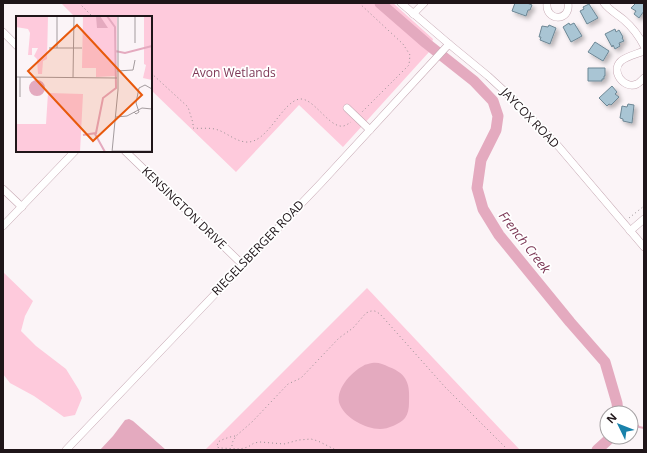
<svg xmlns="http://www.w3.org/2000/svg" width="647" height="453" font-family="'Open Sans',sans-serif">
  <defs>
    <filter id="shadow"><feDropShadow dx="3" dy="3" stdDeviation="2" flood-color="#0004"/></filter>
  </defs>
  <rect width="100%" height="100%" fill="#fbf4f7"/>
  <g fill="#fecadc">
    <polygon points="61,3 393,3 433,39 429,52 343,147 299,105 236,172 151,90 151,17 75,17"/>
    <polygon points="3,272 33,301 25,316 21,331 36,346 66,369 79,390 82,398 75,415 64,417 34,396 10,383 3,374"/>
    <polygon points="367,288 520,450 205,450"/>
  </g>
  <g fill="#e4aabf">
    <path d="M372,363C378,362 383,364 389,367C408,374 410,385 409,403C409,408 408,414 405,418C400,424 388,429 380,429C372,429 364,426 357,422C350,418 343,412 340,405C334,391 351,372 363,366C365,364 369,364 372,363Z"/>
    <polygon points="129,419 133,421 166,450 100,450 113,436 125,420"/>
  </g>
  <g fill="none" stroke-linecap="round" stroke-linejoin="round">
    <g stroke="#e4aabf" stroke-width="2">
      <polyline points="618,412 621,413"/>
      <polyline points="631,418 639,427 644,428"/>
    </g>
    <g stroke="#e4aabf" stroke-width="11">
      <polyline points="380,3 426,43 474,81 493,101 498,116 496,130 481,160 477,188 483,209 499,235 570,322 605,362 617,403 618,413"/>
      <polyline points="597,450 608,440 610,437"/>
    </g>
  </g>
  <g fill="#a9c5d4" stroke="#6d8795" filter="url(#shadow)">
    <polygon points="515,3 527,3 532,5 530,10 528,10 526,16 512,11"/>
    <polygon points="636,3 644,3 644,11 639,18 634,14 636,11 631,8"/>
    <polygon points="589,4 598,18 587,24 580,11 584,9 583,7"/>
    <polygon points="569,23 570,25 574,23 582,36 571,42 563,27"/>
    <polygon points="549,25 556,28 550,44 540,40 541,37 539,37 542,26 548,27"/>
    <polygon points="615,29 616,32 619,30 623,37 622,38 624,41 619,43 620,46 615,49 613,45 612,47 605,34"/>
    <polygon points="595,42 609,51 603,61 588,52"/>
    <polygon points="588,68 605,68 605,76 604,76 604,79 602,79 602,81 588,81"/>
    <polygon points="612,86 617,92 615,94 619,97 611,105 609,104 607,106 599,98"/>
    <polygon points="628,104 634,105 632,123 623,121 623,119 620,118 622,106 627,107"/>
  </g>
  <g fill="none" stroke-linecap="round" stroke-linejoin="round">
    <g stroke="#c6a8b3" stroke-width="8">
      <g id="minor">
        <polyline points="401,3 449,44 488,76 513,99 559,147 644,247"/>
        <path d="M547,3C545,22 571,22 568,3"/>
        <path d="M604,3C609,10 617,14 624,20C632,27 639,36 644,46"/>
        <polyline points="413,14 424,3"/>
        <polyline points="3,32 17,46"/>
        <path d="M644,51C637,54 627,56 621,61C610,71 624,90 637,84C639,83 642,80 644,78"/>
        <polyline points="347,108 370,130"/>
        <polyline points="125,151 243,265"/>
        <polyline points="3,189 22,207"/>
        <polyline points="3,226 75,151"/>
        <polyline points="630,231 644,219"/>
        <polyline points="66,450 321,183 449,44"/>
      </g>
    </g>
    <g stroke="#989093" stroke-width="1" stroke-dasharray="1 3" stroke-linecap="butt">
      <polyline points="79,3 93,17"/>
      <polyline points="359,3 403,44 410,55 409,65 362,112"/>
      <path d="M151,73L188,107L193,123V128C201,129 210,127 218,130C227,133 235,141 246,142C268,144 282,101 300,99C313,98 327,124 340,126C344,127 348,124 351,122"/>
      <polyline points="629,218 644,206"/>
      <path d="M235,436C229,437 223,439 218,442L217,447L220,448L240,449L248,447L254,443L260,442L284,444L299,440L311,439L318,441L336,450"/>
      <polyline points="232,450 232,443 236,436 252,422 288,384 301,378 339,338 353,328 366,313 371,311 375,311 380,314 445,387 508,450"/>
    </g>
    <use href="#minor" stroke="#fff" stroke-width="7"/>
  </g>
  <g text-anchor="middle" stroke-width="3.5" stroke-linejoin="round" paint-order="stroke">
    <g font-size="12" fill="#7f3957" stroke="#fff">
      <text x="234" y="77">Avon Wetlands</text>
    </g>
    <g font-size="12" fill="#1f1519" stroke="#fff">
      <text transform="translate(530 118) rotate(46)" y="4">JAYCOX ROAD</text>
      <text transform="translate(184 208) rotate(44)" y="4">KENSINGTON DRIVE</text>
      <text transform="translate(258 248) rotate(-46)" y="4">RIEGELSBERGER ROAD</text>
    </g>
    <g font-size="13" font-style="italic" fill="#7b3654" stroke="#fff">
      <text transform="translate(525 242) rotate(52)" y="5">French Creek</text>
    </g>
  </g>
  <g transform="translate(16 16)">
    <rect width="136" height="136" fill="#fbf4f7"/>
    <path d="M0,0H32L31,43L27,45L26,58H22L21,43L18,40L22,32H16V39H12L14,17L12,13L0,11ZM67,0H101L100,60L80,61V52H66ZM128,0H136V64L127,62L130,49L128,48ZM32,77L67,78L64,136H0V108H30Z" fill="#fecadc"/>
    <path d="M80,0H84L92,12H81ZM13 72a8 8 0 1 1 16 0a8 8 0 1 1-16 0Z" fill="#e4aabf"/>
    <path fill="none" stroke="#e4aabf" stroke-width="2" d="M99,35L109,37L136,30M79,118L89,136M67,119L80,117L87,82L100,72L99,11L91,0"/>
    <path fill="none" stroke="#a39b9e" stroke-width="1" d="M119,0V27M33,32H66M41,32V0M101,55L117,54L119,44M0,61L101,62M57,62L58,0M4,81V61M118,96L120,98L123,96L120,87L123,72L129,69L136,73M100,101L111,100L126,92L136,93M96,135H136M96,136L102,74V0"/>
    <path fill="#e8590c" fill-opacity="0.15" stroke="#e8590c" stroke-width="2" d="M61,9L126,79L77,125L12,55Z"/>
    <rect width="136" height="136" fill="none" stroke="#1f1519" stroke-width="2"/>
  </g>
  <rect width="647" height="453" fill="none" stroke="#1f1519" stroke-width="8"/>
  <g transform="translate(619 425) rotate(313)"><circle r="19" fill="#ffffff" stroke="#a5a1a3"/>
  <path d="M0-3L7 15L0 10L-7 15Z" fill="#1982ab"/>
  <text y="-6" font-size="11" font-weight="bold" text-anchor="middle" fill="#1f1519">N</text>
  </g>
</svg>
